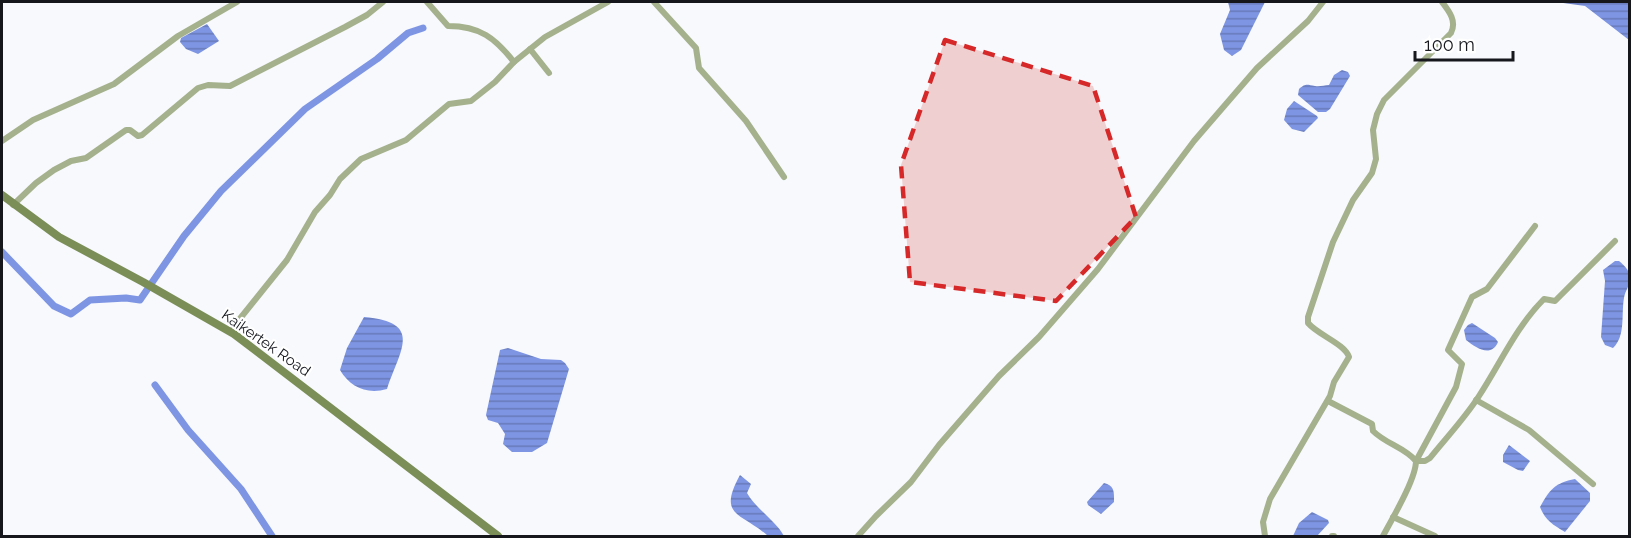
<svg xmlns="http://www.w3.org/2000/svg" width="1631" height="538" font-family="Raleway,sans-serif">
  <defs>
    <pattern id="water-rules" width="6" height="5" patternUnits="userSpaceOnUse" patternTransform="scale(1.5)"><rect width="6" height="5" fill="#7e95e4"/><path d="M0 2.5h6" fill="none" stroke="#6679b8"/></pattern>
  </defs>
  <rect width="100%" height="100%" fill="#f7f9fc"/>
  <g fill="url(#water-rules)">
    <polygon points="1228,2 1265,2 1241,50 1232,56 1224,50 1220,34 1230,10"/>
    <polygon points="1556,2 1629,2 1629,40 1585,6"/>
    <polygon points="207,24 219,41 198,54 186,49 180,42 181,38"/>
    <path d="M1342,70L1348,72L1350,76L1330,109L1326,112H1318L1298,95L1299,89C1306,83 1307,85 1315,86C1320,87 1324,85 1329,85L1334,75Z"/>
    <polygon points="1294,101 1317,116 1318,118 1304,132 1292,129 1284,120 1287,109"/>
    <path d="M1615,261H1619C1624,265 1629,270 1630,276C1631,285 1625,290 1624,298C1621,314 1626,336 1613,348L1605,345L1601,337L1605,281L1603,270Z"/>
    <path d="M364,317C424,322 400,350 387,389C367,395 350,387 340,370L347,348Z"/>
    <path d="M1472,323L1495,338L1498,342C1491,358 1476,348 1466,340L1464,330L1468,325Z"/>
    <polygon points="508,348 541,359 561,360 565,363 569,369 547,443 532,452 512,452 503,444 505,434 498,423 488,420 486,415 500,350"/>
    <polygon points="1509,445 1530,461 1523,471 1518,470 1503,462 1503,455"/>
    <path d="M740,475L751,484L747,493C757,510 775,520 784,536H768C741,512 717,517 740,475Z"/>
    <path d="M1575,479L1590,493V501L1565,532C1553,525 1545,520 1540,507C1550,489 1555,483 1575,479Z"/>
    <path d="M1104,483C1115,486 1114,492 1114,502L1101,514L1088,505L1087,502Z"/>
    <polygon points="1312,512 1328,520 1329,523 1317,536 1293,536 1299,523"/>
  </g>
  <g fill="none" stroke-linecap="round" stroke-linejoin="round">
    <g stroke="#7e95e4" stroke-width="7">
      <polyline points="2,252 54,306 71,314 90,300 126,298 140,300 184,236 221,191 305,109 377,59 408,33 423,28"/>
      <polyline points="155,385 188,430 241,489 272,536"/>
    </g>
    <g stroke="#a4b18c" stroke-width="6">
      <polyline points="654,2 696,48 699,68 746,121 784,177"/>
      <polyline points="530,49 549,73"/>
      <polyline points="514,62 545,37 608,2"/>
      <polyline points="2,141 33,120 114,84 178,36 237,2"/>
      <polyline points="13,205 36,183 54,170 71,161 86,158 126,130 130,130 138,136 142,135 198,88 208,85 230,86 345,27 367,15 383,2"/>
      <path d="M1535,226L1487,289L1472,297L1448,350L1462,364L1456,387L1416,461H1425L1430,458C1446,438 1465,418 1479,396C1500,364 1516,327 1544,299L1555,301L1615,241"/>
      <path d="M230,331L287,260L315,212L330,195L340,179L361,159L406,140L449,104L471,101L495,82L514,62C495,38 480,26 448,26L427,2"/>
      <polyline points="1476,400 1529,430 1593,484"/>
      <path d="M1328,401L1372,424L1373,431C1386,444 1404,447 1416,461C1416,479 1392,519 1383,536"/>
      <polyline points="1393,517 1435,536"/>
      <polyline points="858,536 876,516 911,482 939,445 999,376 1039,337 1098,269 1194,141 1257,68 1308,21 1323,2"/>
      <path d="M1265,536L1263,522L1270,499L1330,396L1334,382L1349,357C1345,344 1318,335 1308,323V317L1333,242L1353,200L1372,173L1376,159L1373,130L1377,114L1384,100L1451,33C1457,21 1449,11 1442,2"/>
      <polyline points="1332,536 1334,536"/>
    </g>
    <polyline stroke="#7b8e57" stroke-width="8" points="2,195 59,237 143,282 234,334 498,536"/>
  </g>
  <path fill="#d62828" fill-opacity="0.2" stroke="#d62828" stroke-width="4.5" stroke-dasharray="12 8" stroke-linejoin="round" d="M945,40L1093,86L1136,217L1056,301L910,282L901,165Z"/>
  <g text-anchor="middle" stroke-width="4.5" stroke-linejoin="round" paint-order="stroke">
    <g font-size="15" fill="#15171d" stroke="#fff">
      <text transform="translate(266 343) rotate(35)" y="5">Kaikertek Road</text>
    </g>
  </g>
  <rect width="1631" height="538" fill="none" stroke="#15171d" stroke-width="6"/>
  <path d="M1415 51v9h98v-9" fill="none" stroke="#15171d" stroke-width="3"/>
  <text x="1424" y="51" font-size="18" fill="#15171d" stroke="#ffffff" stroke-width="4.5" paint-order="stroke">100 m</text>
</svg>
